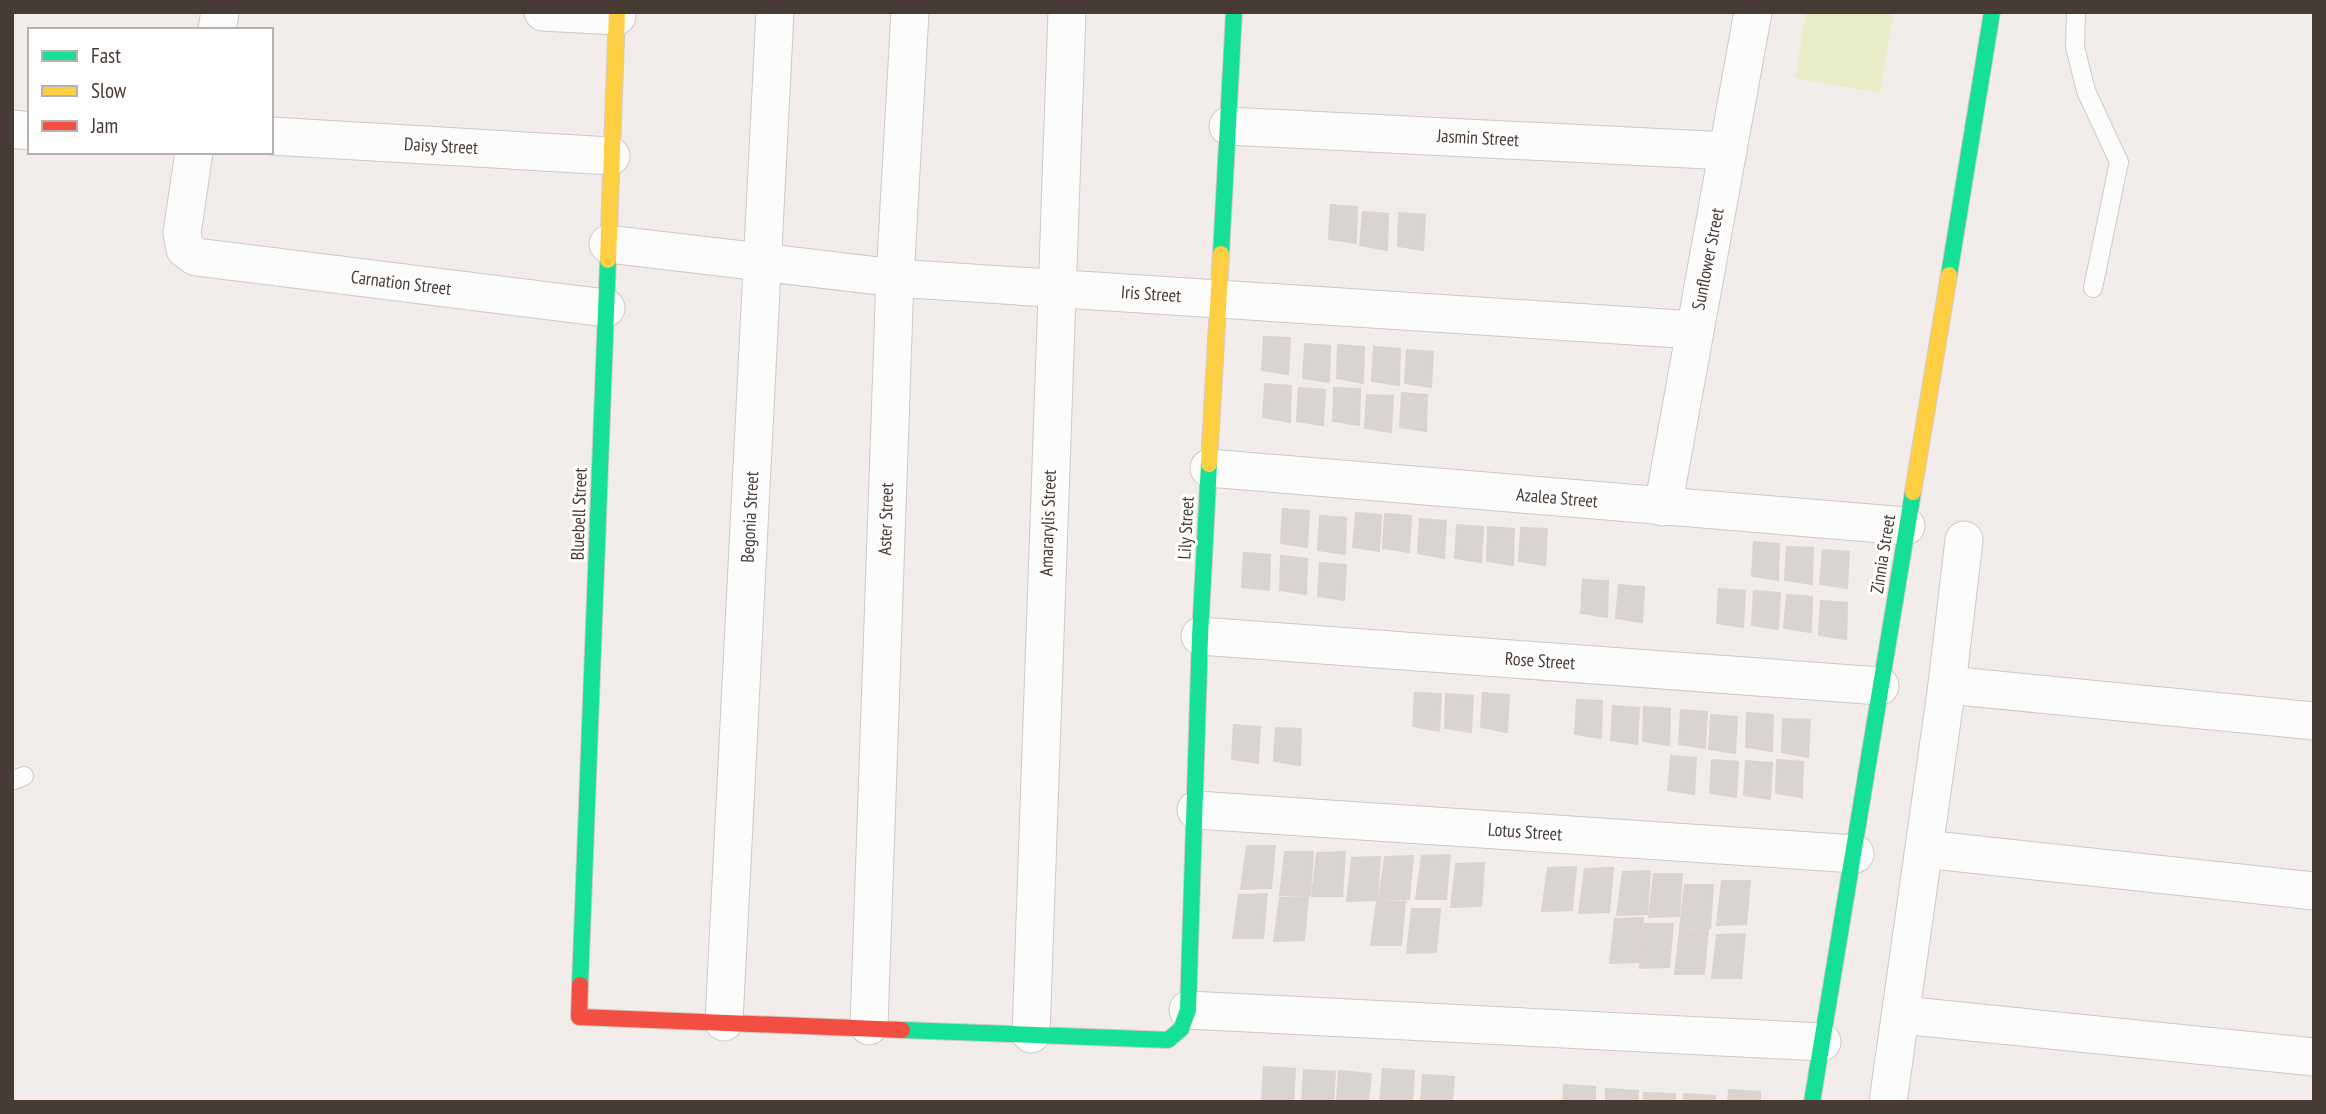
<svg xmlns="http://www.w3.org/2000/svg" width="2326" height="1114" font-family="'PT Sans Narrow',sans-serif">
  <rect width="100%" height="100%" fill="#f2edea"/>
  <polygon fill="#e9edc7" points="1806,12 1894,12 1880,93 1795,78"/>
  <g fill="#dad4d0" stroke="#dad3cf" stroke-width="2">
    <polygon points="1331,205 1357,207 1356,243 1329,239"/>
    <polygon points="1363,212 1388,214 1387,250 1360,245"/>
    <polygon points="1399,213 1425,215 1423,250 1398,246"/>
    <polygon points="1264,337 1290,338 1288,374 1262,370"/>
    <polygon points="1305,344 1330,346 1329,382 1303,378"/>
    <polygon points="1338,345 1364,347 1363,383 1337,378"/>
    <polygon points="1374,347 1400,349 1399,385 1372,381"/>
    <polygon points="1407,350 1433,352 1431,387 1405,383"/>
    <polygon points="1265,384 1291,386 1290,422 1263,417"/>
    <polygon points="1299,388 1325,390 1323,425 1297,421"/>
    <polygon points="1334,388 1360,389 1359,425 1333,421"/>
    <polygon points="1402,393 1427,395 1426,431 1400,427"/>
    <polygon points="1367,395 1393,396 1391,432 1365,428"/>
    <polygon points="1283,509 1309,511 1307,547 1281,543"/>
    <polygon points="1356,513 1381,515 1379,551 1353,547"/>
    <polygon points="1385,514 1411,516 1409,552 1383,548"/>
    <polygon points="1320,516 1346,518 1345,554 1318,550"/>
    <polygon points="1420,519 1446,521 1444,558 1418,553"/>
    <polygon points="1457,525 1483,527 1481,562 1455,558"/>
    <polygon points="1488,527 1514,529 1513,565 1487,561"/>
    <polygon points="1521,528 1547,529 1545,565 1519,561"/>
    <polygon points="1754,542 1779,544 1778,580 1752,576"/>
    <polygon points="1787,547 1813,548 1812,584 1785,580"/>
    <polygon points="1823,550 1849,552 1847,588 1820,584"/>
    <polygon points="1244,553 1270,555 1269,590 1242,587"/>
    <polygon points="1281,556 1307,559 1306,594 1280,590"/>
    <polygon points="1320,563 1346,565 1344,600 1318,596"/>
    <polygon points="1583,580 1608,581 1607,617 1581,613"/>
    <polygon points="1619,585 1644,587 1642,622 1616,618"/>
    <polygon points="1719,589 1745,591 1743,627 1717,623"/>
    <polygon points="1754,591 1780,593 1778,629 1752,625"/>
    <polygon points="1787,595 1812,597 1811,632 1784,628"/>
    <polygon points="1821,601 1847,603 1846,639 1819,635"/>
    <polygon points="1415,693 1441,694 1439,731 1413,726"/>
    <polygon points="1483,693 1509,695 1507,732 1481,727"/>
    <polygon points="1446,694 1473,696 1471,732 1445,728"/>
    <polygon points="1577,700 1602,701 1601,738 1575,734"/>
    <polygon points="1613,706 1639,708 1637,744 1611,740"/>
    <polygon points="1644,707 1670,709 1669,745 1643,741"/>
    <polygon points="1681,710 1707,712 1705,748 1679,744"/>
    <polygon points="1747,713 1773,715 1772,751 1746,747"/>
    <polygon points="1711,715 1737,717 1735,753 1709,749"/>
    <polygon points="1783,719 1810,720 1808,757 1782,752"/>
    <polygon points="1234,725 1260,727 1258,763 1232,759"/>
    <polygon points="1276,728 1301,729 1300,765 1274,761"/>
    <polygon points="1671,756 1696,758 1694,794 1668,790"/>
    <polygon points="1712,760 1738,762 1736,797 1710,793"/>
    <polygon points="1777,760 1803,762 1802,797 1776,793"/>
    <polygon points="1746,761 1772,763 1770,799 1744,795"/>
    <polygon points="1247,846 1275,846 1271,888 1241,889"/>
    <polygon points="1285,852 1313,852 1310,895 1280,895"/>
    <polygon points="1345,852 1342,896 1312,896 1317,853"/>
    <polygon points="1450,855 1446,899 1416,899 1422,856"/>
    <polygon points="1413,856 1409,899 1379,900 1385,857"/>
    <polygon points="1380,857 1377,900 1347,901 1352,858"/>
    <polygon points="1484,863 1481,906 1451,907 1456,864"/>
    <polygon points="1576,867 1572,910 1542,911 1548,868"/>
    <polygon points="1613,868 1609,912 1579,913 1585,869"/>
    <polygon points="1650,871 1647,914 1617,915 1623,872"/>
    <polygon points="1654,874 1682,874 1679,916 1649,917"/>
    <polygon points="1722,881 1750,881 1746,924 1717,925"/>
    <polygon points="1685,885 1713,885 1710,928 1680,929"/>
    <polygon points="1267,894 1263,938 1233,938 1239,895"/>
    <polygon points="1308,897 1304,940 1274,941 1280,898"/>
    <polygon points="1377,902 1405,902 1401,945 1371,945"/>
    <polygon points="1412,909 1440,909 1436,952 1407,953"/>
    <polygon points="1643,918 1640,962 1610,963 1615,919"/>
    <polygon points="1645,924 1673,924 1669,967 1640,968"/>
    <polygon points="1708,930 1704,974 1675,974 1680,931"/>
    <polygon points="1745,934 1741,978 1712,978 1717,935"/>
    <polygon points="1264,1067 1295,1069 1293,1102 1262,1102"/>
    <polygon points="1383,1069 1414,1071 1412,1102 1380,1102"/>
    <polygon points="1304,1070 1335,1072 1333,1102 1302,1102"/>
    <polygon points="1339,1071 1371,1074 1368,1102 1337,1102"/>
    <polygon points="1423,1075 1454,1077 1452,1102 1421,1102"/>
    <polygon points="1564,1085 1595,1087 1595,1102 1563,1102"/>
    <polygon points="1606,1089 1638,1091 1637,1102 1606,1102"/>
    <polygon points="1729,1090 1760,1092 1760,1102 1728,1102"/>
    <polygon points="1644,1093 1675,1094 1675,1102 1643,1102"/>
    <polygon points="1684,1094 1715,1096 1715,1102 1683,1102"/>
  </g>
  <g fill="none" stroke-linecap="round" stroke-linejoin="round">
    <g stroke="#cec9c5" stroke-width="20">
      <g id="lane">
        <polyline points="2076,12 2075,47 2086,91 2119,162 2093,288"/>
        <polyline points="12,781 24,776"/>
      </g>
    </g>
    <g stroke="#cec9c5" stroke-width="39">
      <g id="street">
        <polyline points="543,12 617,16"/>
        <polyline points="217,30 220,12"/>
        <polyline points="1228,126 1728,151"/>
        <polyline points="12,129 30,131"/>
        <polyline points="271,136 611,156"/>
        <polyline points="194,152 182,233 185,249 196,257 606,308"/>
        <polyline points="608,244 895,278 1695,330"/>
        <polyline points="1209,468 1906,526"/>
        <polyline points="1663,507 1753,12"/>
        <polyline points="1200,636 1880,686"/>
        <polyline points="1947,685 2314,721"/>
        <polyline points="1196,810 1855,854"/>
        <polyline points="1924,849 2314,891"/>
        <polyline points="1188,1010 1822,1042"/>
        <polyline points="1902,1015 2314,1057"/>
        <polyline points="724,1022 775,12"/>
        <polyline points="869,1026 895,278 910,12"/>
        <polyline points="1031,1034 1067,12"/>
        <polyline points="1888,1102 1947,685 1964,540"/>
      </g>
    </g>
    <g stroke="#d5cac2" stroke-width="18">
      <g id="fast">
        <polyline points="1221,254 1234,12"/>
        <polyline points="1949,275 1992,12"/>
        <polyline points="580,985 608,260"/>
        <polyline points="902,1030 1168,1040 1181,1029 1188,1010 1200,636 1209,464"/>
        <polyline points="1812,1102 1913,492"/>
      </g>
    </g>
    <g stroke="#d5cac2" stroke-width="18">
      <g id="slow">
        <polyline points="608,260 617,12"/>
        <polyline points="1209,464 1221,254"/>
        <polyline points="1913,492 1949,275"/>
      </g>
    </g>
    <g stroke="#d5cac2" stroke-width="18">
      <polyline id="jam" points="580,985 579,1017 902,1030"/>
    </g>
    <use href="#lane" stroke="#fdfcfc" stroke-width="18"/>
    <use href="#street" stroke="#fdfcfc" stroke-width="37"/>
    <use href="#fast" stroke="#16e098" stroke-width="16"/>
    <use href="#slow" stroke="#ffcf43" stroke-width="16"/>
    <use href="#jam" stroke="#f24e42" stroke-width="16"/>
  </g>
  <g text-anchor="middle" stroke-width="6" stroke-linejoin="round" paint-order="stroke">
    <g font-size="18" fill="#483b34" stroke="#fff">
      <text transform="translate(1478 138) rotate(3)" y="6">Jasmin Street</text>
      <text transform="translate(441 146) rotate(3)" y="6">Daisy Street</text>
      <text transform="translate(1708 259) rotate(-79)" y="6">Sunflower Street</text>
      <text transform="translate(401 283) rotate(7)" y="6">Carnation Street</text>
      <text transform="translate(1151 294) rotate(4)" y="6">Iris Street</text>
      <text transform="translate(1557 498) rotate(5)" y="6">Azalea Street</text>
      <text transform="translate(579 514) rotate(-88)" y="6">Bluebell Street</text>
      <text transform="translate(750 517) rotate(-87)" y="6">Begonia Street</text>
      <text transform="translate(886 519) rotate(-88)" y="6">Aster Street</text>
      <text transform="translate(1048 523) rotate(-88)" y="6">Amararylis Street</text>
      <text transform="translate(1186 528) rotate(-87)" y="6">Lily Street</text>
      <text transform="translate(1883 554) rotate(-81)" y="6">Zinnia Street</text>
      <text transform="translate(1540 661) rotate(4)" y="6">Rose Street</text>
      <text transform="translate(1525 832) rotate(4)" y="6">Lotus Street</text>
    </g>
  </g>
  <rect width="2326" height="1114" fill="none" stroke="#483b34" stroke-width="28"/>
  <rect x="28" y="28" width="245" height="126" fill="#ffffff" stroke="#b6b1ae" stroke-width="2"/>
  <rect x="42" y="51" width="35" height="10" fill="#16e098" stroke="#b6b1ae" stroke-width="2"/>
  <text x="91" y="63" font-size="21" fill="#483b34">Fast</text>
  <rect x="42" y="86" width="35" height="10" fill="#ffcf43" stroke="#b6b1ae" stroke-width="2"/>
  <text x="91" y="98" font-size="21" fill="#483b34">Slow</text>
  <rect x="42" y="121" width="35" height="10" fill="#f24e42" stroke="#b6b1ae" stroke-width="2"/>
  <text x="91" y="133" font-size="21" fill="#483b34">Jam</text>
</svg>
